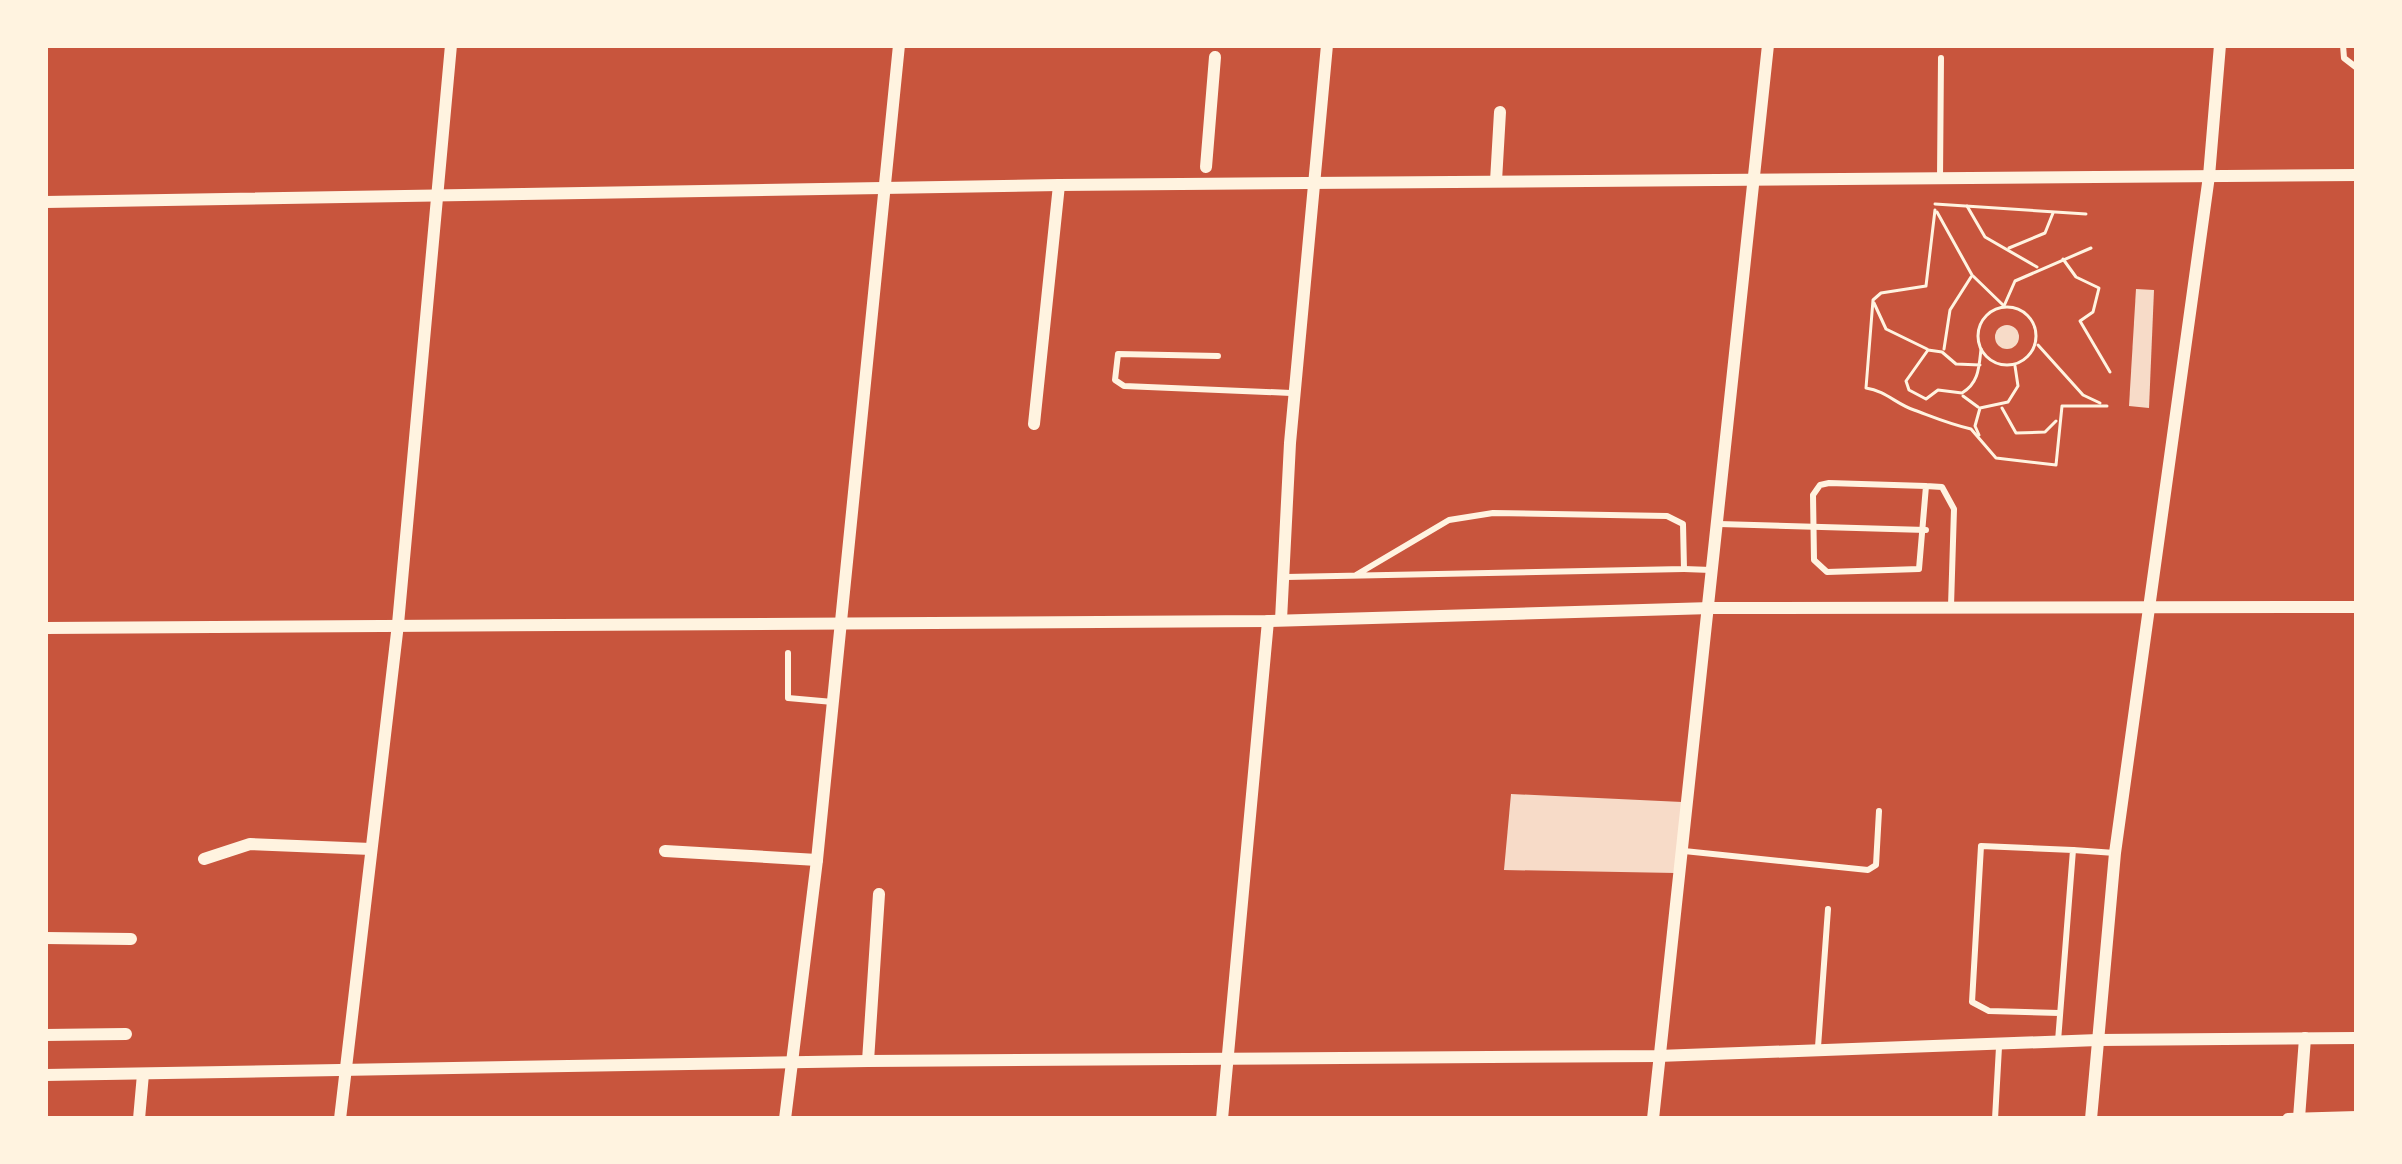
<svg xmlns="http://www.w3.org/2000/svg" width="2402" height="1164" font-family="Barlow,sans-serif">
  <rect width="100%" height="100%" fill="#c8553d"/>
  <g fill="#f7dbc8">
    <polygon points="2136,289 2154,290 2149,408 2129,406"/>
    <circle cx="2007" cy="337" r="12"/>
    <polygon points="1511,794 1682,802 1676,873 1504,870"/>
  </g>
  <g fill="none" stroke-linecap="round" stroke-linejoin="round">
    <g stroke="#fff3e0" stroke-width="3">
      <polyline points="1935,204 2086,214"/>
      <polyline points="1967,206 1985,237 2037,267"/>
      <path d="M1935,210L1926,286L1881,293L1873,300L1866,388C1886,391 1896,404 1914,410C1933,417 1949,424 1971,429L1996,458L2056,465L2062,406H2107"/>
      <polyline points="1937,212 1972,275 2003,305"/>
      <polyline points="2009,248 2045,233 2053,213"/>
      <polyline points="2063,259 2076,277 2099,288 2093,312 2080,321 2110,372"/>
      <polyline points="1874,303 1886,329 1927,349"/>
      <polyline points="2004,306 2015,281 2091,248"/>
      <circle cx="2007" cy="336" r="29"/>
      <polyline points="2038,345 2083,395 2100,403"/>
      <polyline points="1944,349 1950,310 1971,277"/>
      <path d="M1980,365L1956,364L1942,352L1928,350L1906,381L1909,390L1926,399L1938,390L1962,393C1979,383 1979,367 1981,349"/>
      <polyline points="1963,396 1978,407"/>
      <polyline points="2002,408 2016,433 2045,432 2056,421"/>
      <polyline points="1979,435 1975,426 1980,408 2008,402 2018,386 2015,366"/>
    </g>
    <g stroke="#fff3e0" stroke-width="6">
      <polyline points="2343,45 2344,58 2357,68"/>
      <polyline points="1940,178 1941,58"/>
      <polyline points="1218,356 1118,354 1115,380 1124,386 1291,393"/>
      <polyline points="1926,486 1919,569 1827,572 1814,560 1813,495 1820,485 1829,483 1926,486 1942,487 1954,509 1951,606"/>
      <polyline points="1719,524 1926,530"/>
      <polyline points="1684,569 1711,570"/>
      <polyline points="1286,577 1684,569 1683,524 1667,516 1493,513 1449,520 1356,575"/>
      <polyline points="788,653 788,698 833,702"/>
      <polyline points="2073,850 2115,853"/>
      <polyline points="1684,851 1868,870 1876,865 1879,811"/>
      <polyline points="2058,1041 2073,850 1981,846 1972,1002 1989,1011 2059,1013"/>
      <polyline points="1818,1047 1828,909"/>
      <polyline points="1995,1119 1999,1047"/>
    </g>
    <g stroke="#fff3e0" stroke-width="12">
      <polyline points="1206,167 1215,57"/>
      <polyline points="1496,181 1500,112"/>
      <polyline points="45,202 1059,185 2357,175"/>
      <polyline points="1034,424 1059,185"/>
      <polyline points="1281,620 1290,443 1327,45"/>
      <polyline points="45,628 1268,621 1711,608 2357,607"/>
      <polyline points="665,851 817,860"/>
      <polyline points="204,859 250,844 371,849"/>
      <polyline points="45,938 131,939"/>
      <polyline points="45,1035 126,1034"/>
      <polyline points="868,1061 879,894"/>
      <polyline points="45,1075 868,1061 1658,1056 2098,1040 2357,1038"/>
      <polyline points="2299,1118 2305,1038"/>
      <polyline points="139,1119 143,1074"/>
      <polyline points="340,1119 398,624 451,45"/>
      <polyline points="785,1119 817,860 899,45"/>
      <polyline points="1222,1119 1268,621"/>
      <polyline points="1653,1119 1768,45"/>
      <polyline points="2091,1119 2115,853 2209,176 2220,45"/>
      <polyline points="2288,1119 2357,1117"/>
    </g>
  </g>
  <rect width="2402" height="1164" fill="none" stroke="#fff3e0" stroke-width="96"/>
</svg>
